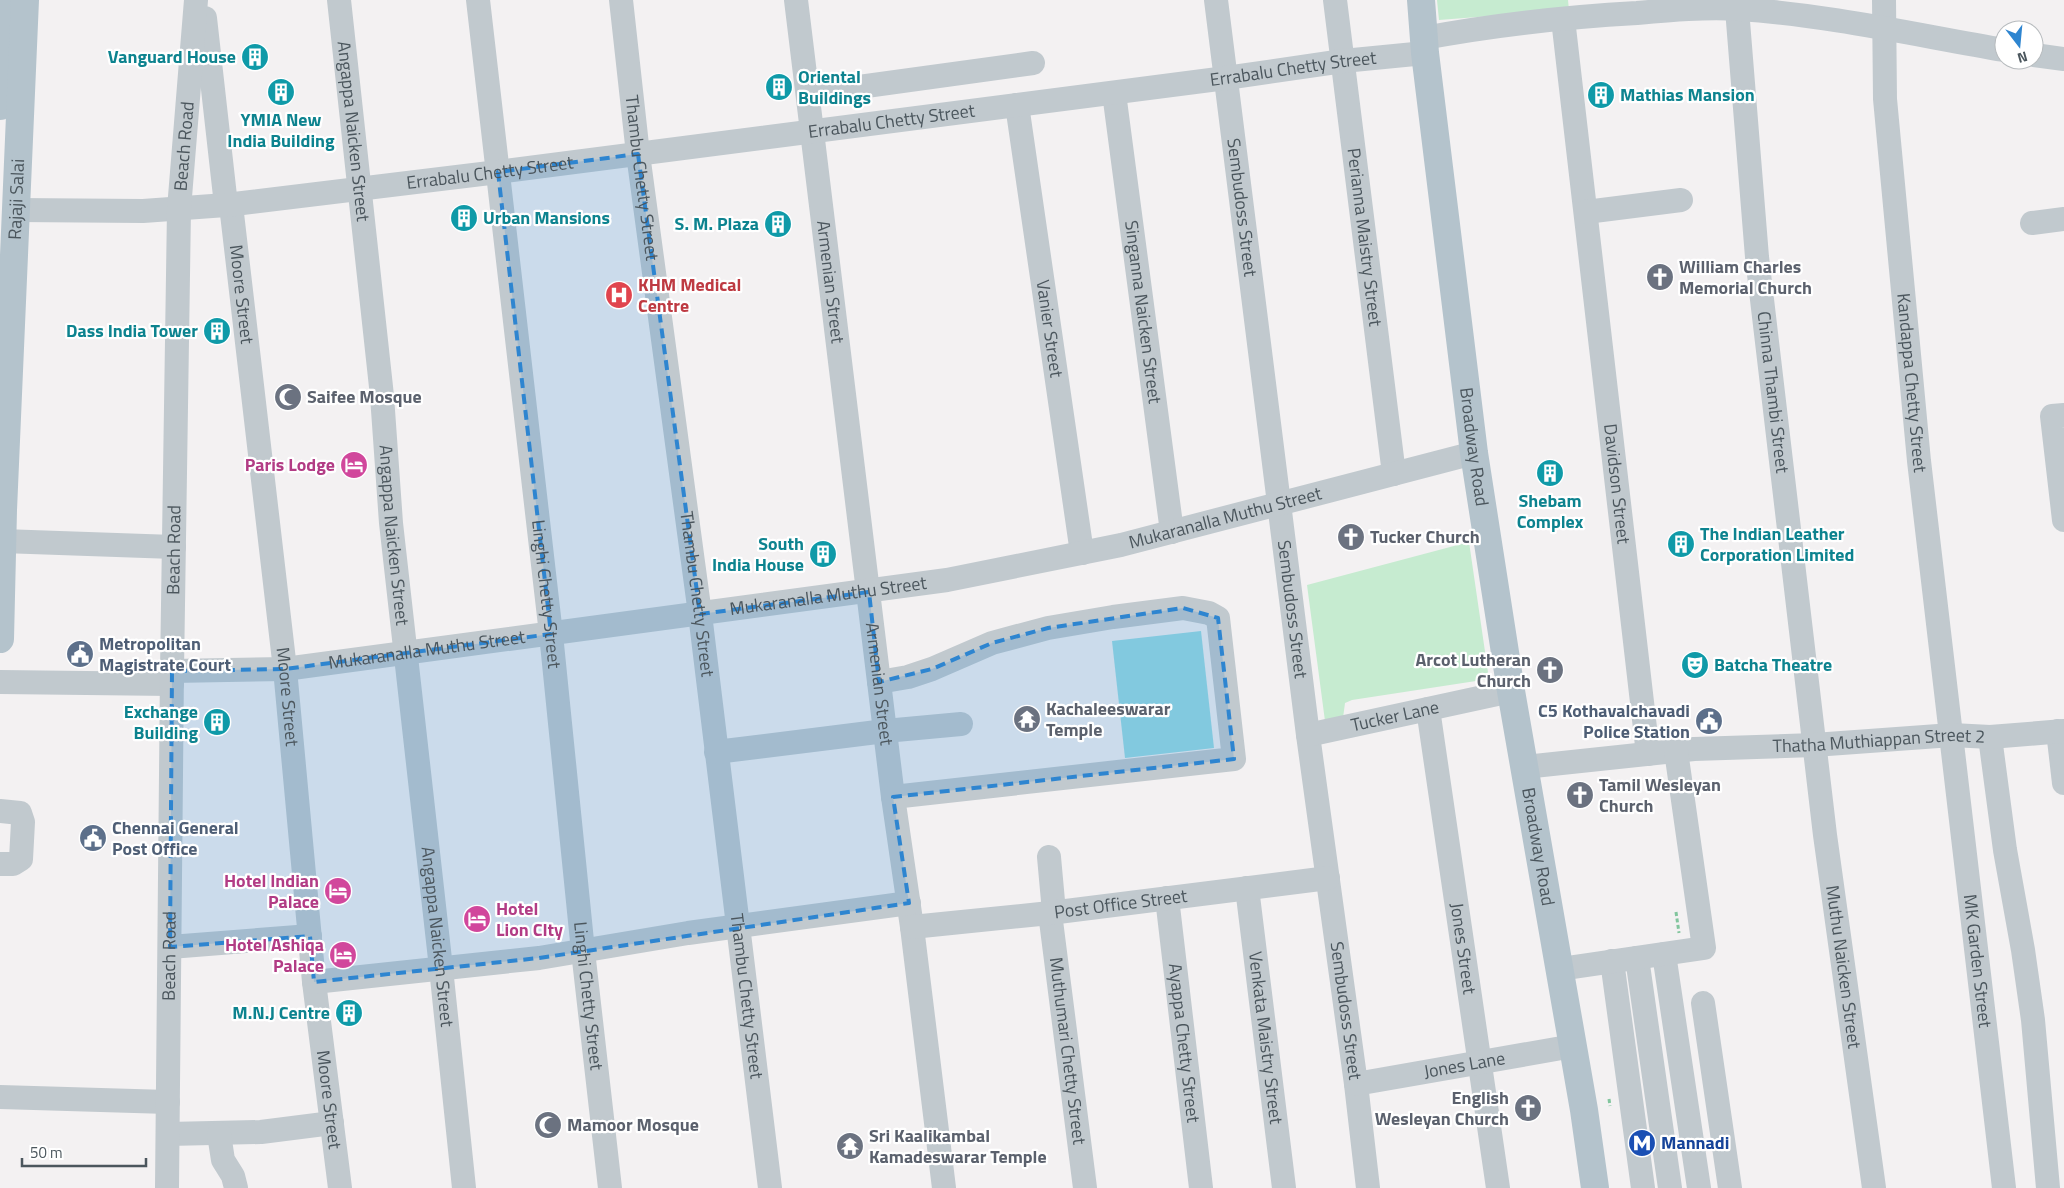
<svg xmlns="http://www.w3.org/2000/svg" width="2064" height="1188" font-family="'Titillium Web',sans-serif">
  <rect width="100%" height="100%" fill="#f3f1f2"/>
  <g fill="#c6ebd0">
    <polygon points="1437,0 1568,0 1569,10 1439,20"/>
    <polygon points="1469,542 1489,679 1352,700 1345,703 1343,718 1325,721 1307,585"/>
  </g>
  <polygon fill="#98dae3" points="1201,631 1214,748 1125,758 1112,641"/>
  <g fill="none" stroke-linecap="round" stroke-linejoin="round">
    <g stroke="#81c59d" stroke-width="3" stroke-dasharray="4 2.5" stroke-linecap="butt">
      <polyline points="1676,912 1679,933"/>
      <polyline points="1609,1099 1610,1106"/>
    </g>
    <g stroke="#c1c9ce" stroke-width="24">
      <path id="s1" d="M339,0L382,396L391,523L441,968L464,1188"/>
      <path id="s2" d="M478,0L551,634L583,951L610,1188"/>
      <path id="s3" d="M621,0L638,154L700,614L770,1188"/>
      <path id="s4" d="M796,0L893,797L912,927L944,1188"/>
      <path id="s5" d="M1216,0L1308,735L1356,1084L1368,1188"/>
      <path id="s6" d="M1335,0L1394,474"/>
      <path id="s7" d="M1884,0L1885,99L1919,461L2004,1188"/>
      <path id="s8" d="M1737,9L1757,257L1825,835L1874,1188"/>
      <polyline points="205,18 226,205"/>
      <path id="s9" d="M1563,19L1648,754"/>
      <path d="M1424,38C1494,25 1565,17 1637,13C1671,10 1705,7 1739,9C1828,15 1916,35 2004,50"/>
      <polyline points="2034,55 2064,59"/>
      <path id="s10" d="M1114,93L1172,532"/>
      <polyline points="808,94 1033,63"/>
      <path id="s11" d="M1017,105L1082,553"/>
      <path id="s12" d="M231,205L285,669L314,982L340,1188"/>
      <path id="s13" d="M17,210L143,211L226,205L498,172L1226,78L1343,61L1425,53"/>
      <polyline points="1586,212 1681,200"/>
      <polyline points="2032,223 2064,219"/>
      <polyline points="2064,415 2052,416 2064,520"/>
      <polyline points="2,541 174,547"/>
      <path id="s14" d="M172,671L285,669L947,580L1121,545L1474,453"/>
      <polyline points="0,682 172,684"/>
      <polyline points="879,682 908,677 932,669 992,643 1048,628 1113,617 1183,608 1209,613 1218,618 1234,759 893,797"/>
      <path id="s15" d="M1428,709L1498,1188"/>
      <polyline points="2058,731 2064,783"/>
      <path id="s16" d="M1308,735L1511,691"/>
      <polyline points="1990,737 2005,850 2023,950 2033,1020 2048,1188"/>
      <polyline points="716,752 885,731 961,724"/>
      <path id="s17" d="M1524,767L1694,749L1814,745L1952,735L1990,737L2064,731"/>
      <polyline points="0,811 20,813 23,822 21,859 13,864 0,864"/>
      <polyline points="1049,857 1054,912"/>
      <path id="s18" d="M1247,888L1284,1188"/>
      <path id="s19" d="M1167,898L1201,1188"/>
      <path id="s20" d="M1050,913L1085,1188"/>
      <path id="s21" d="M912,927L1050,913L1328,878"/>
      <polyline points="170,947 310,936"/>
      <polyline points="1664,954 1699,1188"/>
      <polyline points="1637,958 1670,1188"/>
      <polyline points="1612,961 1643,1188"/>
      <polyline points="1560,969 1704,948 1676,751"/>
      <polyline points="314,982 539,958 688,933 909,903"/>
      <polyline points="1703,1003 1730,1188"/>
      <path id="s22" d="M1356,1084L1573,1046"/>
      <polyline points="0,1097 168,1102"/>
      <polyline points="168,1134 261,1132 332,1123"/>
      <polyline points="219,1134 223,1160 233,1176 236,1188"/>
      <path id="s23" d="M167,1188L172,671L179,209L196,0"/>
    </g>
    <g stroke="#b4c3cc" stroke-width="28">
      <path id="s24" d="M1421,0L1425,53L1474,453L1511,691L1584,1110L1595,1188"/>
      <polyline points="0,106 6,0"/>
      <path id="s25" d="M0,639L3,510L25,0"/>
    </g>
  </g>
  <path fill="#2e85d0" fill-opacity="0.2" stroke="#2e85d0" stroke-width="4" stroke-dasharray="10 6" stroke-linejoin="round" d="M638,154L700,614L869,592L879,682L932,669L992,643L1048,628L1183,608L1218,618L1234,759L893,797L909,903L539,958L314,982L310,936L170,947L172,671L285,669L551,634L498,172Z"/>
  <defs>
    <g id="building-disc" transform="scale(1.4375)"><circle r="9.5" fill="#0f9aa8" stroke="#fff"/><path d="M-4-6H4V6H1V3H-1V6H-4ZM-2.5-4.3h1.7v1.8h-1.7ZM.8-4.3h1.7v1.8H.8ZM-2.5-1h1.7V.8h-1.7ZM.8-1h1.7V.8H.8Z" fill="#fff"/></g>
    <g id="church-disc" transform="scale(1.4375)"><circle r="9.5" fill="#6b7280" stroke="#fff"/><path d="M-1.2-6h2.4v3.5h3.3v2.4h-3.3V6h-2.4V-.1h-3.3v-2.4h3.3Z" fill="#fff"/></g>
    <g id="hospital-disc" transform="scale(1.4375)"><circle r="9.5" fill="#e0444e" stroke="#fff"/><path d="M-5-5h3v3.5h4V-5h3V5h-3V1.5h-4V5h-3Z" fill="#fff"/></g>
    <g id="mosque-disc" transform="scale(1.4375)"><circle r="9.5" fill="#6b7280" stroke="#fff"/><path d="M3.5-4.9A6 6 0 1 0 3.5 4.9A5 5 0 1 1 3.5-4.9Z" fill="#fff"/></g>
    <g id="hotel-disc" transform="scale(1.4375)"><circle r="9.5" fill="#d1479c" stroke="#fff"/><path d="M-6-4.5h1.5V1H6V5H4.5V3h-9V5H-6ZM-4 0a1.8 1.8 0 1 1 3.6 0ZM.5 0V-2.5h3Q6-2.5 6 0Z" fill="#fff"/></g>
    <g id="civic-disc" transform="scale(1.4375)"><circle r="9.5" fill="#5c6f8a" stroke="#fff"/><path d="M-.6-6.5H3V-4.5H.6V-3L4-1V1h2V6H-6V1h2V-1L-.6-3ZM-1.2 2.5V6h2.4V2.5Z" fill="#fff"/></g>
    <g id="theatre-disc" transform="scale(1.4375)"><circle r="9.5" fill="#0f9aa8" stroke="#fff"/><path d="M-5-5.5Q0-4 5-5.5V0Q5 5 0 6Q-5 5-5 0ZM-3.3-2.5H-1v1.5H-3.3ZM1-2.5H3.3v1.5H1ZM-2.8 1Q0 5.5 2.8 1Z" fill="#fff"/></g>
    <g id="temple-disc" transform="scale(1.4375)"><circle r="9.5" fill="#6b7280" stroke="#fff"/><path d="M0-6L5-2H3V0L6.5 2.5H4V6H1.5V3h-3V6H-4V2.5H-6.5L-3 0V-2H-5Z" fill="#fff"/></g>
    <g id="metro-disc" transform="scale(1.4375)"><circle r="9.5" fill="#1a4fb4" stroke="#fff"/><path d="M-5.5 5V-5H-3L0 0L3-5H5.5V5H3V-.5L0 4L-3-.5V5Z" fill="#fff"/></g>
  </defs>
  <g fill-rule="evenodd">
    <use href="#building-disc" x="255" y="57"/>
    <use href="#building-disc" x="779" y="87"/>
    <use href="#building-disc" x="281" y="92"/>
    <use href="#building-disc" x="1601" y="95"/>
    <use href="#building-disc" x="464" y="218"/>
    <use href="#building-disc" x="778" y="224"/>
    <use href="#church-disc" x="1660" y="277"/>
    <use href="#hospital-disc" x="619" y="295"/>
    <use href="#building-disc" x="217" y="331"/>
    <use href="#mosque-disc" x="288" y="397"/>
    <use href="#hotel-disc" x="354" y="465"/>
    <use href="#building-disc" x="1550" y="473"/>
    <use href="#church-disc" x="1351" y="537"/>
    <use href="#building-disc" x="1681" y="544"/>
    <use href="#building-disc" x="823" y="554"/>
    <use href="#civic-disc" x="80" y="654"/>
    <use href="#theatre-disc" x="1695" y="665"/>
    <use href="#church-disc" x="1550" y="670"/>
    <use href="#temple-disc" x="1027" y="719"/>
    <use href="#civic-disc" x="1709" y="721"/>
    <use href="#building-disc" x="217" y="722"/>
    <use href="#church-disc" x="1580" y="795"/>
    <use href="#civic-disc" x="93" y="838"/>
    <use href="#hotel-disc" x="338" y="891"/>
    <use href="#hotel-disc" x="477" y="919"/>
    <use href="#hotel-disc" x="343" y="955"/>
    <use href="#building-disc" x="349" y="1013"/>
    <use href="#church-disc" x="1528" y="1108"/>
    <use href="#mosque-disc" x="548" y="1125"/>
    <use href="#metro-disc" x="1642" y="1143"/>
    <use href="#temple-disc" x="850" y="1146"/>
  </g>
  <g text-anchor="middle" stroke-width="4.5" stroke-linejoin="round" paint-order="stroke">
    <g font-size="18" font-weight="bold" fill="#0d838f" stroke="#fff" text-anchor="end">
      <text x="236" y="63">Vanguard House</text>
      <text x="798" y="83" text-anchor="start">Oriental<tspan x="798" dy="21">Buildings</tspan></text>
      <text x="1620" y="101" text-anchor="start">Mathias Mansion</text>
      <text x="281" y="126" text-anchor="middle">YMIA New<tspan x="281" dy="21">India Building</tspan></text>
      <text x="483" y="224" text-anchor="start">Urban Mansions</text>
      <text x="759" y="230">S. M. Plaza</text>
      <text x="198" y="337">Dass India Tower</text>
      <text x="1550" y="507" text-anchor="middle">Shebam<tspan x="1550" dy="21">Complex</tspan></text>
      <text x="1700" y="540" text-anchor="start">The Indian Leather<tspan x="1700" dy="21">Corporation Limited</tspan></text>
      <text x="804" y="550">South<tspan x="804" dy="21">India House</tspan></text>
      <text x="1714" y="671" text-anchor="start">Batcha Theatre</text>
      <text x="198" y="718">Exchange<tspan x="198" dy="21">Building</tspan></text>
      <text x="330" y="1019">M.N.J Centre</text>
    </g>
    <g font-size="18" fill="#4b565d" stroke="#fff">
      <text dy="6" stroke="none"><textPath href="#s13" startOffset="1285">Errabalu Chetty Street</textPath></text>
      <text dy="6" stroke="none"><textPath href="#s13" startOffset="880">Errabalu Chetty Street</textPath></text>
      <text dy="6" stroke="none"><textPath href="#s1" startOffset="132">Angappa Naicken Street</textPath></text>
      <text dy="6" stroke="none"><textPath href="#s23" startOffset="1042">Beach Road</textPath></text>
      <text dy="6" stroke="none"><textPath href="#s13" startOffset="475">Errabalu Chetty Street</textPath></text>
      <text dy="6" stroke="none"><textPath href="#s3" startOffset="179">Thambu Chetty Street</textPath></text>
      <text dy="6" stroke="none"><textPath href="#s25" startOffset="440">Rajaji Salai</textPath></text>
      <text dy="6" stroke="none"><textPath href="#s5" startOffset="209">Sembudoss Street</textPath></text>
      <text dy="6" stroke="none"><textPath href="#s6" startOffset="239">Perianna Maistry Street</textPath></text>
      <text dy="6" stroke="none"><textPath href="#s4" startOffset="284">Armenian Street</textPath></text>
      <text dy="6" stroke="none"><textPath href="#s12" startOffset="90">Moore Street</textPath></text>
      <text dy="6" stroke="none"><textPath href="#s10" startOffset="221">Singanna Naicken Street</textPath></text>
      <text dy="6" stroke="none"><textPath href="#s11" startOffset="226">Vanier Street</textPath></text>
      <text dy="6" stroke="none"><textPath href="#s7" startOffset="384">Kandappa Chetty Street</textPath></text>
      <text dy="6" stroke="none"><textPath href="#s8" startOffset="385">Chinna Thambi Street</textPath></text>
      <text dy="6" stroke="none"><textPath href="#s24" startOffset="450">Broadway Road</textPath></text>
      <text dy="6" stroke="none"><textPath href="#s9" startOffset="468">Davidson Street</textPath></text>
      <text dy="6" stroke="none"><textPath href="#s14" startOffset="1066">Mukaranalla Muthu Street</textPath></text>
      <text dy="6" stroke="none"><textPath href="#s1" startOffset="538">Angappa Naicken Street</textPath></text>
      <text dy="6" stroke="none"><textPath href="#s23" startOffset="638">Beach Road</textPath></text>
      <text dy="6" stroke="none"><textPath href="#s2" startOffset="598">Linghi Chetty Street</textPath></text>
      <text dy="6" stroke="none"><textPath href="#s3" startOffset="599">Thambu Chetty Street</textPath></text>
      <text dy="6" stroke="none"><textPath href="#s14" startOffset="661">Mukaranalla Muthu Street</textPath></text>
      <text dy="6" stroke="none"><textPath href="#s5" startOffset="614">Sembudoss Street</textPath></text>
      <text dy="6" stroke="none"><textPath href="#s14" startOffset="256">Mukaranalla Muthu Street</textPath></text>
      <text dy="6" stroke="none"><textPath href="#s4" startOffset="689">Armenian Street</textPath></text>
      <text dy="6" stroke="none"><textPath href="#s12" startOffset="495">Moore Street</textPath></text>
      <text dy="6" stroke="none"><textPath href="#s16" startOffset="89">Tucker Lane</textPath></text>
      <text dy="6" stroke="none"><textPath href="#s17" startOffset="356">Thatha Muthiappan Street 2</textPath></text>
      <text dy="6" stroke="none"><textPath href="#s24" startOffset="855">Broadway Road</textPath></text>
      <text dy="6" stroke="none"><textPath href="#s21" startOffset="210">Post Office Street</textPath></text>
      <text dy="6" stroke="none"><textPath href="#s1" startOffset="942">Angappa Naicken Street</textPath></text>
      <text dy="6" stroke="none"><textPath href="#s15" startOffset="242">Jones Street</textPath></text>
      <text dy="6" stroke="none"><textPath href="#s23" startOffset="232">Beach Road</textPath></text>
      <text dy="6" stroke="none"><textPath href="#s7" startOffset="966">MK Garden Street</textPath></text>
      <text dy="6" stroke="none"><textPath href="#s8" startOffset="964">Muthu Naicken Street</textPath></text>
      <text dy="6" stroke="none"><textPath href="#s3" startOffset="1004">Thambu Chetty Street</textPath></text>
      <text dy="6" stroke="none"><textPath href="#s2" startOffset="1002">Linghi Chetty Street</textPath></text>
      <text dy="6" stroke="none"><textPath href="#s5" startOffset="1019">Sembudoss Street</textPath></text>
      <text dy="6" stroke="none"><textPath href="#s18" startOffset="151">Venkata Maistry Street</textPath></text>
      <text dy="6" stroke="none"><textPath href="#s19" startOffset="146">Ayappa Chetty Street</textPath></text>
      <text dy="6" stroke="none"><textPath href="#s20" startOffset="139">Muthumari Chetty Street</textPath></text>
      <text dy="6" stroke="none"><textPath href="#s22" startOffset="110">Jones Lane</textPath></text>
      <text dy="6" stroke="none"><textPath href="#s12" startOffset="900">Moore Street</textPath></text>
    </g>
    <g font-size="18" font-weight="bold" fill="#5b616d" stroke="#fff" text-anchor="start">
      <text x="1679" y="273">William Charles<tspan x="1679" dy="21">Memorial Church</tspan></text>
      <text x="307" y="403">Saifee Mosque</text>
      <text x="1370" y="543">Tucker Church</text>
      <text x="1531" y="666" text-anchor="end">Arcot Lutheran<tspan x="1531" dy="21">Church</tspan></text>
      <text x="1046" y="715">Kachaleeswarar<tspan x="1046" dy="21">Temple</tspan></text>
      <text x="1599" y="791">Tamil Wesleyan<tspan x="1599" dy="21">Church</tspan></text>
      <text x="1509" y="1104" text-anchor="end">English<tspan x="1509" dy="21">Wesleyan Church</tspan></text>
      <text x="567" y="1131">Mamoor Mosque</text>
      <text x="869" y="1142">Sri Kaalikambal<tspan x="869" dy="21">Kamadeswarar Temple</tspan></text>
    </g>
    <g font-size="18" font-weight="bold" fill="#be3a42" stroke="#fff" text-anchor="start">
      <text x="638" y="291">KHM Medical<tspan x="638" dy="21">Centre</tspan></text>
    </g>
    <g font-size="18" font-weight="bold" fill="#b23c85" stroke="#fff" text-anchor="end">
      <text x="335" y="471">Paris Lodge</text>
      <text x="319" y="887">Hotel Indian<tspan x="319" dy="21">Palace</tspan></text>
      <text x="496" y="915" text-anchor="start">Hotel<tspan x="496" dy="21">Lion CIty</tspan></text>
      <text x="324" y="951">Hotel Ashiqa<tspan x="324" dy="21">Palace</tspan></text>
    </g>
    <g font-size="18" font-weight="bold" fill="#4e5e75" stroke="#fff" text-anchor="start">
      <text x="99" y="650">Metropolitan<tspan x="99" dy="21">Magistrate Court</tspan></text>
      <text x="1690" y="717" text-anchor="end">C5 Kothavalchavadi<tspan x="1690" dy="21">Police Station</tspan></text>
      <text x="112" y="834">Chennai General<tspan x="112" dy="21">Post Office</tspan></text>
    </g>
    <g font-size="18" font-weight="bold" fill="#164399" stroke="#fff" text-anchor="start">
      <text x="1661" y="1149">Mannadi</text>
    </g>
  </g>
  <g transform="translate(2019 45) rotate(164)"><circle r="24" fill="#ffffff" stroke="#b7bbbe"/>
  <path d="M0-4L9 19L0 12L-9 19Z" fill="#2e85d0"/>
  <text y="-8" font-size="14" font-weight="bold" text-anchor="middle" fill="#4b565d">N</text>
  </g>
  <path d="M22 1158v8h124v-8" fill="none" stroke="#4b565d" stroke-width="2.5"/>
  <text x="30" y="1158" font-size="15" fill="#4b565d" stroke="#ffffff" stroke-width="4" paint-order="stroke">50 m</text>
</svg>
